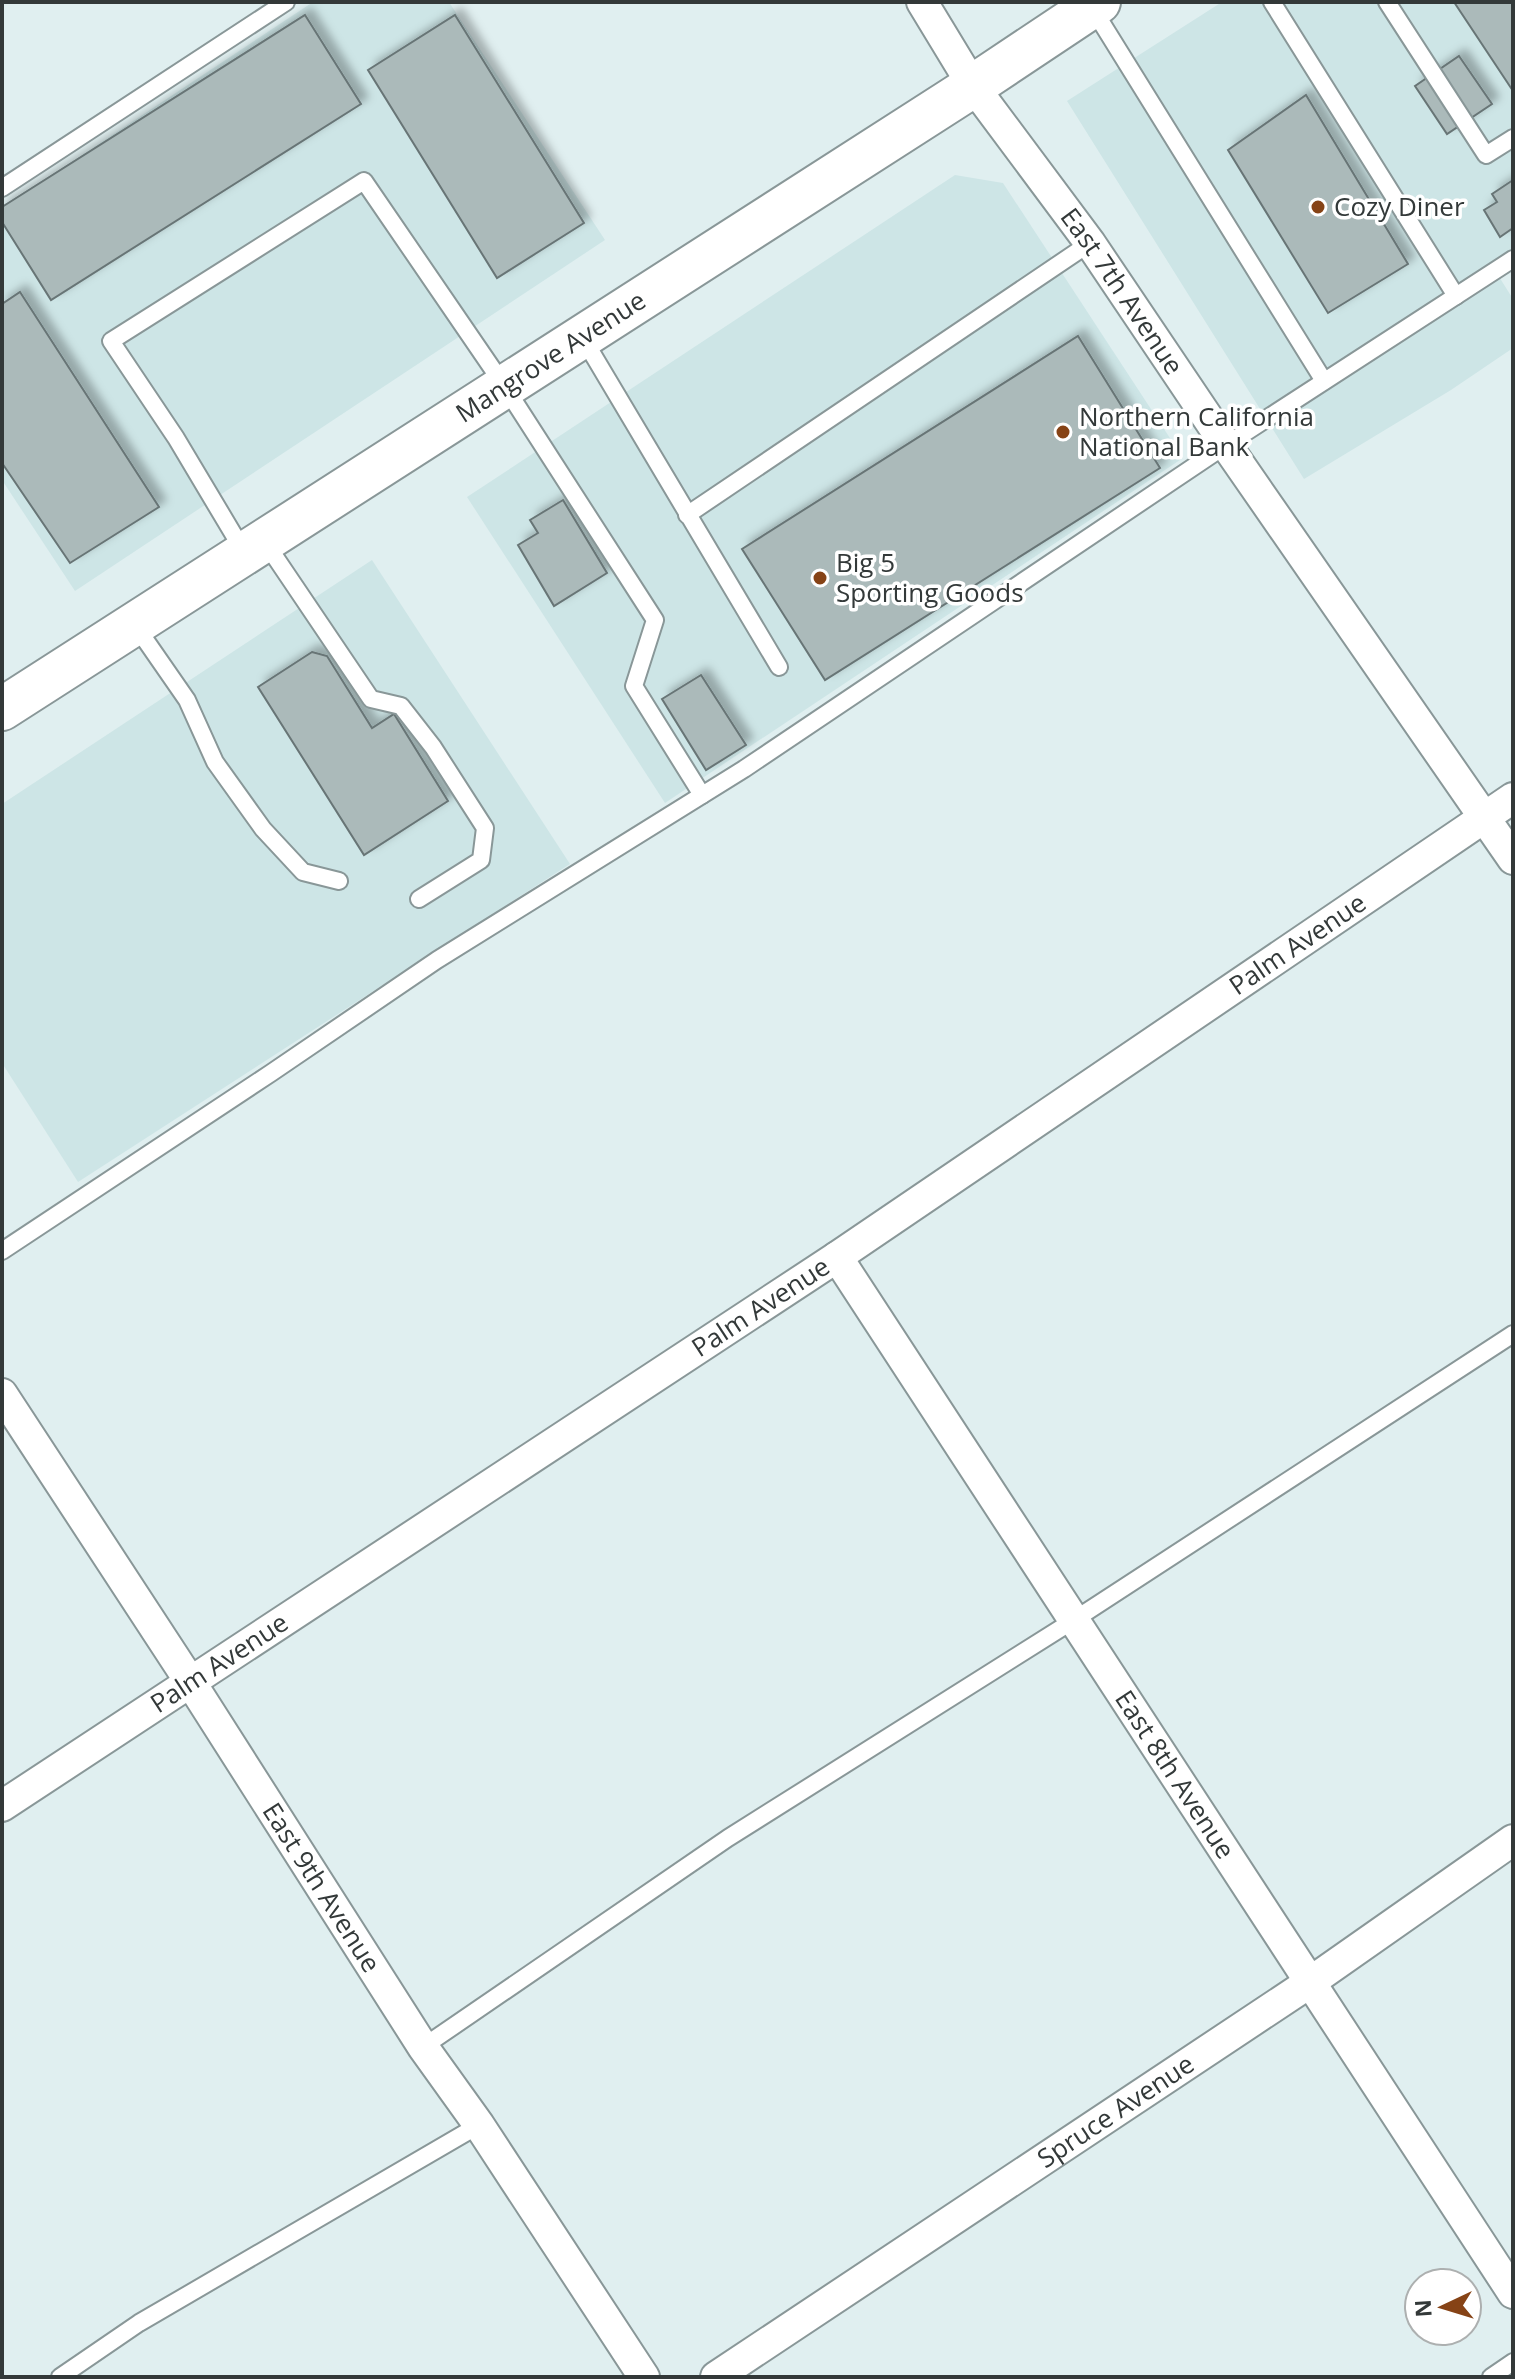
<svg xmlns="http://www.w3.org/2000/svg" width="1515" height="2379" font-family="'Open Sans',sans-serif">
  <defs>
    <filter id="shadow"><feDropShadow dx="7" dy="-7" stdDeviation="4" flood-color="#0004"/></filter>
  </defs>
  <rect width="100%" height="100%" fill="#e0eff0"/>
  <g fill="#cde5e6">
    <polygon points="313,2 449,2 605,240 75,591 2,480 2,208"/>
    <polygon points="1222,2 1513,2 1513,249 1491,264 1513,299 1513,348 1451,390 1304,479 1067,101"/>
    <polygon points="955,175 1003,183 1183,458 665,803 467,497"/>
    <polygon points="372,560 570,864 78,1182 2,1063 2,804"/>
  </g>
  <g fill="#abbaba" stroke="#687576" stroke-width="2" filter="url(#shadow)">
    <polygon points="1454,2 1513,2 1513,91"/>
    <polygon points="305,15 361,104 51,300 2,222 2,207"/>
    <polygon points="455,15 584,223 497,278 368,70"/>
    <polygon points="1459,56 1492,104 1447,134 1415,86"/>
    <polygon points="1306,95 1408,264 1328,313 1228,150"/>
    <polygon points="1513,180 1513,228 1500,237 1484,210 1497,202 1492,194"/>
    <polygon points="20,292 159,507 70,563 2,463 2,304"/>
    <polygon points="1078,336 1160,468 825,680 742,549"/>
    <polygon points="563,500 607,573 554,606 518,545 538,533 530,520"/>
    <polygon points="312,652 327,656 372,728 394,714 448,801 364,855 258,687"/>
    <polygon points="701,675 746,745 706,770 662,699"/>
  </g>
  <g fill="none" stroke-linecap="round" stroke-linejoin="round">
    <g stroke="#899798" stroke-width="20">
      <g id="lane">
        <polyline points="1272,2 1456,296"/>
        <polyline points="1387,2 1486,155 1513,138"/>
        <polyline points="1093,9 1324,381"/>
        <polyline points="2,188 286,2"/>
        <polyline points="583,338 779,667"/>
        <polyline points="687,515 1090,243"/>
        <polyline points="265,542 371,699 401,706 433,747 485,828 481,860 419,899"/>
        <polyline points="244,552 176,438 111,341 364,181 505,387 655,620 634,686 702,795"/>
        <polyline points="135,625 187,700 215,762 263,829 303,872 339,881"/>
        <polyline points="2,1251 271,1073 437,960 744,769 1226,445 1513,259"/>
        <polyline points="423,2047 728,1838 1074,1620 1513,1334"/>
        <polyline points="60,2377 139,2323 479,2125"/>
        <polyline points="1491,2377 1513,2362"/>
      </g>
    </g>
    <g stroke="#899798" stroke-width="34">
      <g id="street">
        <path id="s1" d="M922,2L973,86L1090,243L1226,445L1513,859"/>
        <path id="s2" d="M837,1257L1513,2293"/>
        <path id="s3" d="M2,1394L191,1683L423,2047L479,2125L644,2377"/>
        <path id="s4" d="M2,1806L837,1257L1513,798"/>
        <path id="s5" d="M716,2377L1309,1983L1513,1840"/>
      </g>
    </g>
    <g stroke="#899798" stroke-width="46">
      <g id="secondary">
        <path id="s6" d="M2,709L973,86L1099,2"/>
      </g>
    </g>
    <use href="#lane" stroke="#fff" stroke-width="16"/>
    <use href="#street" stroke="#fff" stroke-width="30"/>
    <use href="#secondary" stroke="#fff" stroke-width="42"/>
  </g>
  <g fill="#864316" stroke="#fff" stroke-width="3">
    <circle cx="1318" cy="207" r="8"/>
    <circle cx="1063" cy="432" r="8"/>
    <circle cx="820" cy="578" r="8"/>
  </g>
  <g text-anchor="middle" stroke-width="7" stroke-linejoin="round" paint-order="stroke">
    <g font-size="26" fill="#333939" stroke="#fff" text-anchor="start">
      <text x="1334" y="216">Cozy Diner</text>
      <text x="1079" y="426">Northern California<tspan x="1079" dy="30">National Bank</tspan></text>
      <text x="836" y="572">Big 5<tspan x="836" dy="30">Sporting Goods</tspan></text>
    </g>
    <g font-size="26" fill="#333939" stroke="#fff">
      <text dy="9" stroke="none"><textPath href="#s1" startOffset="352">East 7th Avenue</textPath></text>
      <text dy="9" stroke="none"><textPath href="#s6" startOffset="652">Mangrove Avenue</textPath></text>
      <text dy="9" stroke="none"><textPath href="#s4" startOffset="1556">Palm Avenue</textPath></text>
      <text dy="9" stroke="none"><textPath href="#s4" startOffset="908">Palm Avenue</textPath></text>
      <text dy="9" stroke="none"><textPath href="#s4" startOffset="260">Palm Avenue</textPath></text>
      <text dy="9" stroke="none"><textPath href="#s2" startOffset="618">East 8th Avenue</textPath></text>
      <text dy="9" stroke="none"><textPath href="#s3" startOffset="588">East 9th Avenue</textPath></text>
      <text dy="9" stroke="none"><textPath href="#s5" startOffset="480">Spruce Avenue</textPath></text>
    </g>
  </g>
  <rect width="1515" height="2379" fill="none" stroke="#333939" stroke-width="8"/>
  <g transform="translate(1443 2307) rotate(266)"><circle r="38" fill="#ffffff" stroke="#adb0b0" stroke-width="2"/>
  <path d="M0-6L14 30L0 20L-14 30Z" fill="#864316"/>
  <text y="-12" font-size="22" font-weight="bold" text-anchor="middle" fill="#333939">N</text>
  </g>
</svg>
